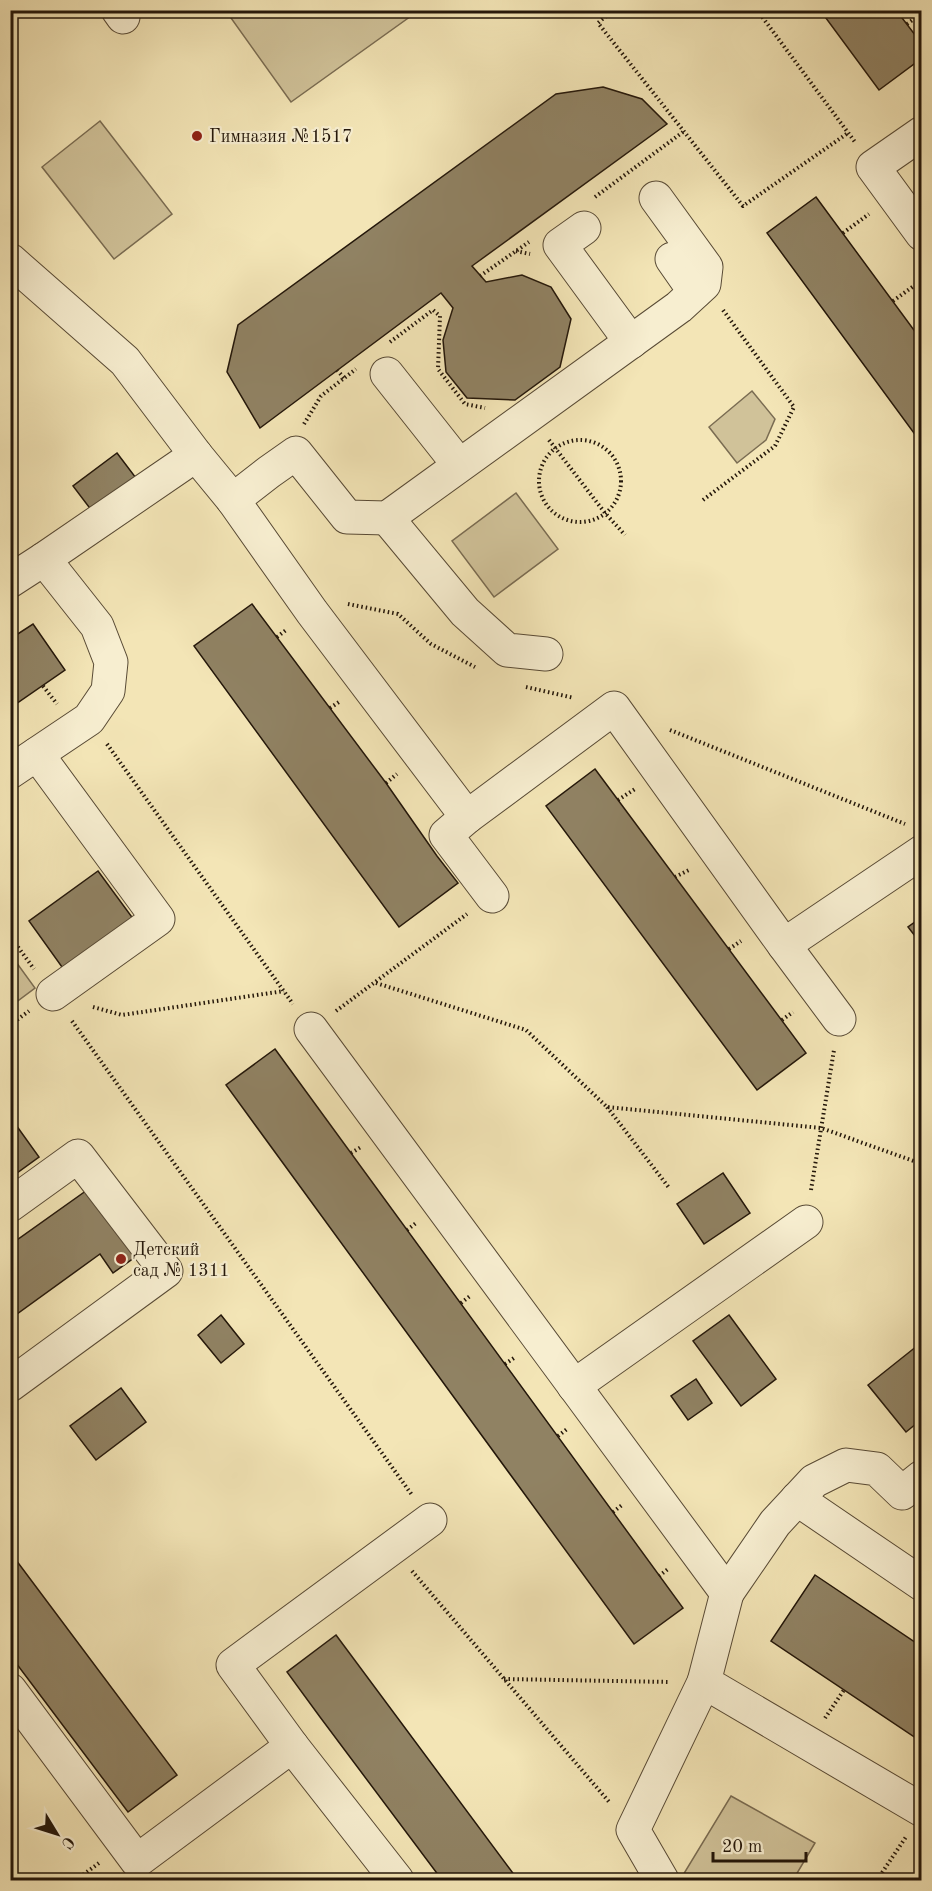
<svg xmlns="http://www.w3.org/2000/svg" width="932" height="1891" font-family="'Old Standard TT',serif">
  <rect width="100%" height="100%" fill="#f3e5b6"/>
  <filter id="stains"><feTurbulence type="fractalNoise" baseFrequency=".00333" numOctaves="4"/><feColorMatrix values="0 0 0 0 .2 0 0 0 0 .09 0 0 0 0 .02 0 0 0 .5 -.17"/></filter>
  <radialGradient id="worn" r=".72"><stop offset=".6" stop-color="#630" stop-opacity="0"/><stop offset="1" stop-color="#630" stop-opacity=".3"/></radialGradient>
  <g fill="#d0c299" stroke="#7a6c52" stroke-width="1.5">
    <polygon points="226,11 418,11 291,102"/>
    <polygon points="100,121 172,214 114,259 42,167"/>
    <polygon points="752,391 775,419 766,440 737,463 709,427"/>
    <polygon points="516,493 558,549 494,597 452,541"/>
    <polygon points="11,955 35,988 11,1006 10,1006"/>
    <polygon points="731,1796 815,1843 793,1880 680,1880"/>
  </g>
  <g fill="#908263" stroke="#24170a" stroke-width="1.5">
    <polygon points="820,10 896,10 922,44 922,58 879,90"/>
    <polygon points="603,87 642,99 667,124 472,266 486,282 522,275 551,287 571,319 560,367 515,400 467,398 446,372 443,340 453,308 441,293 260,428 227,372 238,325 556,94"/>
    <polygon points="816,197 922,341 922,444 767,233"/>
    <polygon points="117,453 136,478 92,511 73,486"/>
    <polygon points="252,604 386,783 437,856 458,883 399,927 194,646"/>
    <polygon points="33,624 65,670 10,708 10,639"/>
    <polygon points="595,769 806,1053 757,1090 546,806"/>
    <polygon points="98,871 137,924 67,974 29,921"/>
    <polygon points="922,917 922,945 908,927"/>
    <polygon points="275,1049 683,1608 634,1644 226,1085"/>
    <polygon points="16,1125 39,1157 10,1178 10,1129"/>
    <polygon points="723,1173 750,1213 704,1244 677,1204"/>
    <polygon points="90,1188 138,1255 113,1273 100,1254 10,1319 10,1245"/>
    <polygon points="221,1315 244,1344 221,1363 198,1335"/>
    <polygon points="729,1315 776,1379 741,1406 693,1341"/>
    <polygon points="922,1342 922,1419 906,1432 868,1385"/>
    <polygon points="696,1379 712,1403 688,1420 671,1396"/>
    <polygon points="121,1388 146,1422 96,1460 70,1426"/>
    <polygon points="10,1552 177,1775 128,1812 10,1655"/>
    <polygon points="815,1575 922,1647 922,1742 771,1641"/>
    <polygon points="336,1635 518,1880 442,1880 320,1717 287,1672"/>
  </g>
  <g fill="none" stroke-linecap="round" stroke-linejoin="round">
    <g stroke="#584a35" stroke-width="35">
      <g id="minor">
        <polyline points="118,10 123,17"/>
        <polyline points="922,133 873,167 922,234"/>
        <polyline points="584,228 560,245 631,342"/>
        <polyline points="672,259 695,292"/>
        <polyline points="10,260 125,361 196,455 44,559"/>
        <polyline points="387,374 459,465"/>
        <polyline points="196,455 233,500 312,612 467,817 614,708 784,945 922,852"/>
        <polyline points="233,500 269,472 296,453 347,517 387,518 679,307 704,284 706,267 656,198"/>
        <polyline points="387,518 465,612 507,650 546,654"/>
        <polyline points="10,581 44,559 97,626 111,662 108,691 89,719 10,772"/>
        <polyline points="37,754 158,919 53,994"/>
        <polyline points="467,817 446,835 492,896"/>
        <polyline points="784,945 839,1019"/>
        <polyline points="311,1029 727,1593 704,1682 922,1810"/>
        <polyline points="10,1205 78,1156 166,1271 10,1385"/>
        <polyline points="574,1386 806,1222"/>
        <polyline points="797,1499 922,1584"/>
        <polyline points="727,1593 775,1523 814,1481 846,1465 877,1469 902,1493 922,1477"/>
        <polyline points="10,1690 137,1861 292,1746 397,1880"/>
        <polyline points="292,1746 233,1665 430,1520"/>
        <polyline points="662,1880 633,1830 704,1682"/>
      </g>
    </g>
    <g stroke="#24170a" stroke-width="4" stroke-dasharray="1.5 3" stroke-linecap="butt">
      <polyline points="613,10 598,23 743,206 848,133"/>
      <polyline points="757,10 855,142"/>
      <polyline points="907,24 922,13"/>
      <polyline points="595,197 683,132"/>
      <polyline points="843,233 869,214"/>
      <polyline points="516,251 530,254"/>
      <polyline points="480,276 529,242"/>
      <polyline points="893,301 922,280"/>
      <polyline points="390,342 433,310 440,316 438,369 465,404 485,408"/>
      <polyline points="337,370 344,378"/>
      <polyline points="304,424 321,396 356,369"/>
      <polyline points="549,440 605,513 625,535"/>
      <circle cx="580" cy="481" r="41"/>
      <polyline points="703,500 775,446 794,407 723,310"/>
      <polyline points="348,604 398,614 431,644 475,667"/>
      <polyline points="277,637 286,630"/>
      <polyline points="43,686 57,704"/>
      <polyline points="526,687 574,698"/>
      <polyline points="330,708 339,702"/>
      <polyline points="670,730 905,824"/>
      <polyline points="107,744 293,1004"/>
      <polyline points="386,783 397,774"/>
      <polyline points="618,800 635,789"/>
      <polyline points="675,877 691,869"/>
      <polyline points="10,936 34,969"/>
      <polyline points="729,949 741,941"/>
      <polyline points="376,983 526,1030 607,1107 821,1128 922,1164"/>
      <polyline points="93,1007 122,1015 284,991"/>
      <polyline points="336,1011 467,914"/>
      <polyline points="782,1020 793,1012"/>
      <polyline points="72,1021 412,1495"/>
      <polyline points="10,1025 29,1011"/>
      <polyline points="607,1107 670,1189"/>
      <polyline points="351,1153 361,1147"/>
      <polyline points="811,1190 834,1050"/>
      <polyline points="407,1230 416,1223"/>
      <polyline points="461,1303 470,1296"/>
      <polyline points="505,1364 514,1358"/>
      <polyline points="558,1436 567,1429"/>
      <polyline points="613,1512 622,1505"/>
      <polyline points="412,1571 610,1803"/>
      <polyline points="659,1576 668,1569"/>
      <polyline points="504,1679 670,1682"/>
      <polyline points="825,1718 844,1690"/>
      <polyline points="76,1880 99,1863"/>
      <polyline points="877,1880 906,1837"/>
    </g>
    <use href="#minor" stroke="#f7eed0" stroke-width="33"/>
  </g>
  <g fill="#8f2418" stroke="#f7eed0" stroke-width="2">
    <circle cx="197" cy="136" r="6"/>
    <circle cx="121" cy="1259" r="6"/>
  </g>
  <g text-anchor="middle" stroke-width="4.5" stroke-linejoin="round" paint-order="stroke">
    <g font-size="18" fill="#24170a" stroke="#f7eed0" text-anchor="start">
      <text x="209" y="142">Гимназия №1517</text>
      <text x="133" y="1255">Детский<tspan x="133" dy="21">сад № 1311</tspan></text>
    </g>
  </g>
  <rect width="932" height="1891" fill="none" stroke="#f3e5b6" stroke-width="36"/>
  <rect x="12" y="12" width="908" height="1867" fill="none" stroke="#24170a" stroke-width="3"/>
  <rect x="18" y="18" width="896" height="1855" fill="none" stroke="#24170a" stroke-width="1.5"/>
  <g transform="translate(57 1834) rotate(128)" stroke="#f7eed0" stroke-width="4.5" paint-order="stroke">
  <path d="M0-4.5L10 22L0 15L-10 22Z" fill="#24170a"/>
  <text y="-9" font-size="16" font-weight="bold" text-anchor="middle" fill="#24170a">С</text>
  </g>
  <path d="M713 1852v9h93v-9" fill="none" stroke="#24170a" stroke-width="3"/>
  <text x="722" y="1852" font-size="18" fill="#24170a" stroke="#f7eed0" stroke-width="4.5" paint-order="stroke">20 m</text>
  <rect width="100%" height="100%" filter="url(#stains)"/>
  <rect width="100%" height="100%" fill="url(#worn)"/>
</svg>
